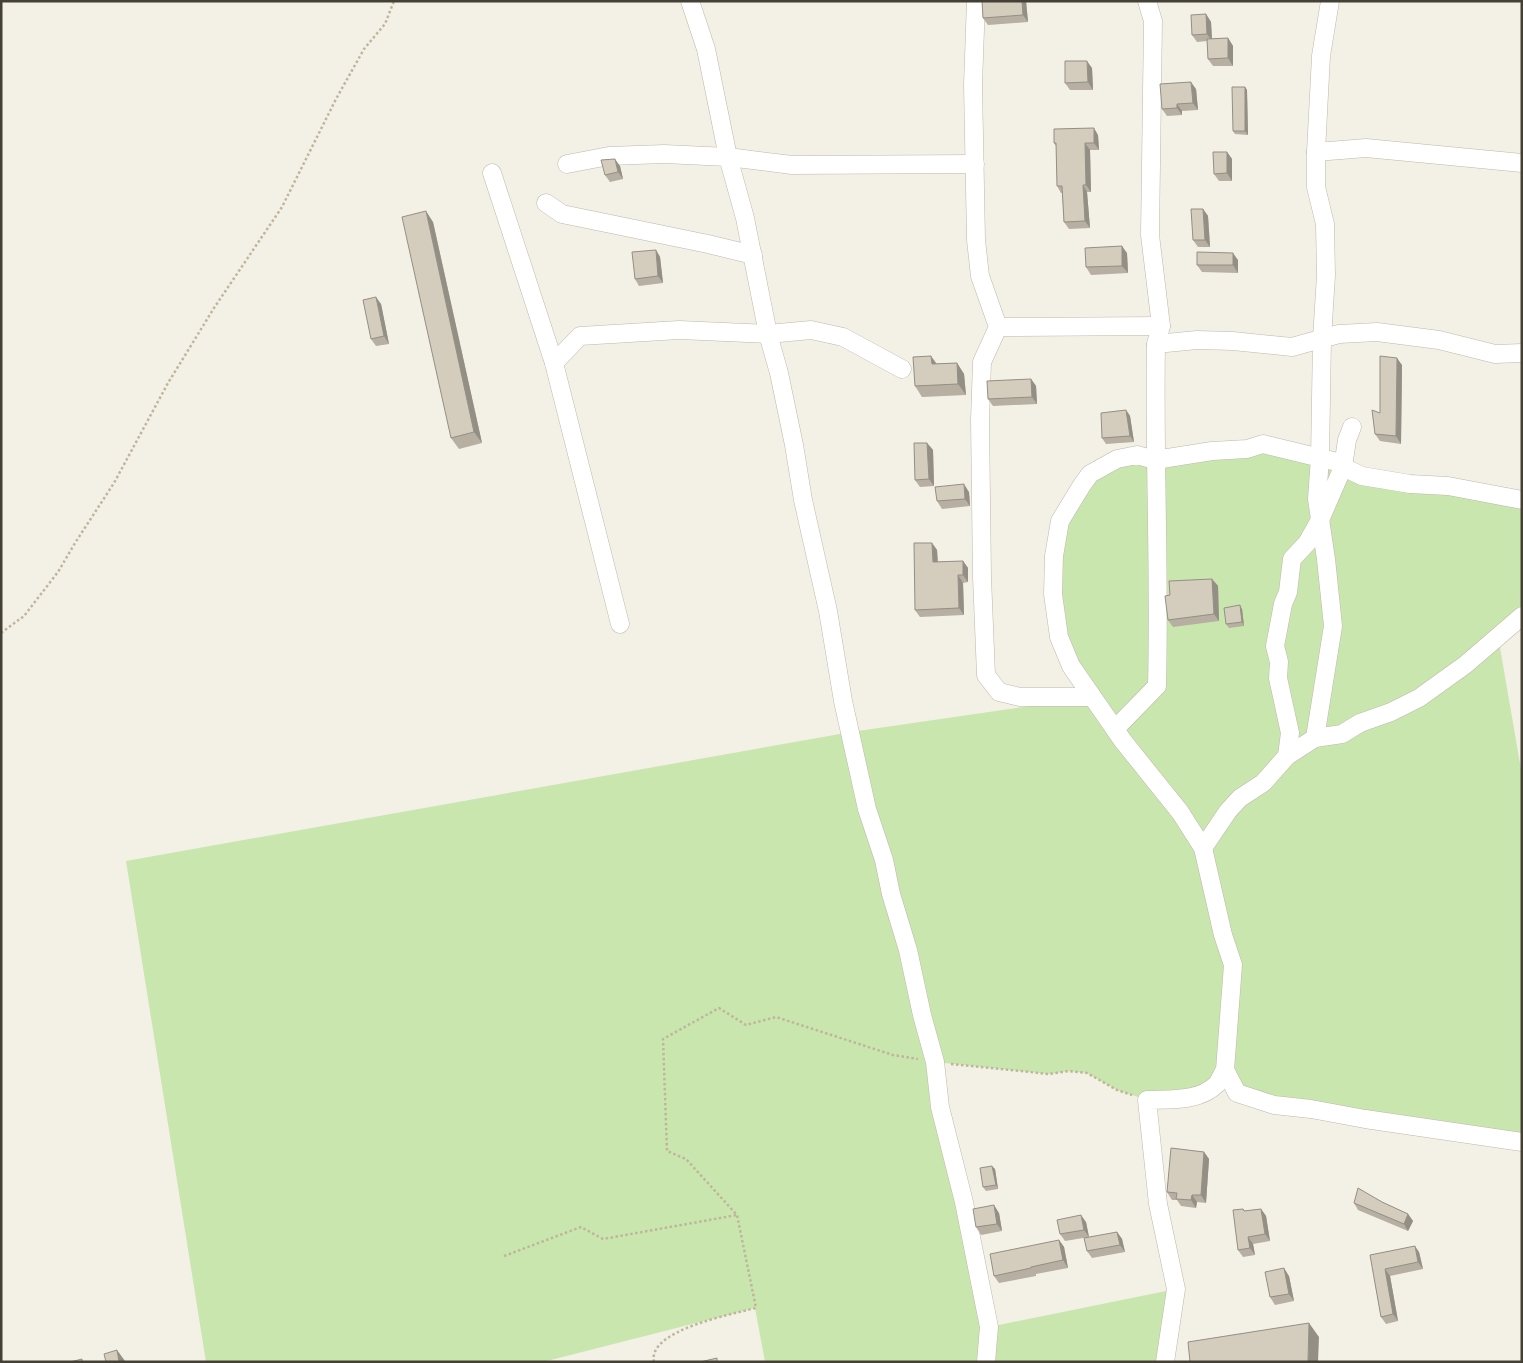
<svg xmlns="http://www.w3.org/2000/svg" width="1523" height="1363" font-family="Inter,sans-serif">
  <rect width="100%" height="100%" fill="#f3f0e6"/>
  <polygon fill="#cae6af" points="1263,444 1362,476 1522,500 1522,614 1498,636 1522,775 1522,1139 1237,1093 1225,1070 1202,1095 1147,1100 1117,1090 1087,1073 1069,1071 1049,1074 935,1062 989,1327 1176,1289 1165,1362 765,1362 755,1308 543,1362 206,1362 126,861 851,732 1092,697 1062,645 1054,556 1082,485 1117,459"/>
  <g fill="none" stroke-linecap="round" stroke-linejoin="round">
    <g stroke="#beb8a9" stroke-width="19">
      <g id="street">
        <polyline points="690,1 706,49 728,157 745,218 768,334 779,373 794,445 803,500 828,611 843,701 867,809 884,860 891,894 908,950 922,1015 935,1062 940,1107 964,1202 989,1327 986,1362"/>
        <polyline points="976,1 973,85 976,240 980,276 998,327 982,362 980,420 982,577 986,675 999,692 1020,697 1092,697"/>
        <polyline points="1147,1 1153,21 1150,235 1161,326 1156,344 1197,340 1233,341 1292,347 1339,334 1377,332 1439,340 1495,354 1522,353"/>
        <polyline points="1316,152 1366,148 1522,163"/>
        <polyline points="567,164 609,156 664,154 728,157 792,165 975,164"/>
        <polyline points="492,173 554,363 620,624"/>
        <polyline points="546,203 562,214 708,244 753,255"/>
        <polyline points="998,327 1161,326"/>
        <polyline points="554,363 580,336 679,330 768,334 811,330 843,337 902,369"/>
        <path d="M1115,729L1157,686C1160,572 1154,458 1156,344"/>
        <polyline points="1315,738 1333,626 1326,559 1317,499 1320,458 1322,339 1326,275 1325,224 1316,187 1316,152 1321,56 1330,1"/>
        <polyline points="1287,756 1290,733 1278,678 1279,662 1275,646 1283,604 1288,592 1292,559 1307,543 1320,520 1343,467 1347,440 1352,427"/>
        <polyline points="1203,848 1228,811 1240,798 1263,783 1287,756 1315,738 1342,734 1360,723 1391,712 1419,698 1465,665 1522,616"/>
        <polyline points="1225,1070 1237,1093 1274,1105 1311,1109 1365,1119 1522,1142"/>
        <path d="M1165,1362L1176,1289L1158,1204L1147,1100C1170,1099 1199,1102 1217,1084C1220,1080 1222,1074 1225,1070L1233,965L1223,935L1203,848L1180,812L1123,741L1071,666L1059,637L1053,594L1054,556L1060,521L1082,485L1090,474L1117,459L1137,455L1155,460L1212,451L1247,449L1263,444L1337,462L1343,467L1362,476L1410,484L1448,486L1522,500"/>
      </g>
    </g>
    <g stroke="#bfb59a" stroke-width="2.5" stroke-dasharray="2.5 2.5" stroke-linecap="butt">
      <polyline points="1,633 24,616 58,572 75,543 114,483 168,383 214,308 282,207 336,99 364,49 385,24 394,1"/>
      <polyline points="951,1064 1049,1074 1069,1071 1087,1073 1117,1090 1132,1095"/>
      <polyline points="504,1256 581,1227 603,1239 737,1215"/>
      <path d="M654,1362C647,1330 733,1314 756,1308L737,1215L686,1159L667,1151L663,1039L719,1008L746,1025L776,1017L893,1055L918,1059"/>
    </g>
    <use href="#street" stroke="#fff" stroke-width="18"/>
  </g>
  <g fill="#b6afa2">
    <polygon points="982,1 1026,1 1028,22 988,25 983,18"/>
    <polygon points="1206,14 1211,22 1212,39 1228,38 1233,46 1233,66 1213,66 1208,59 1207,41 1197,42 1192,35"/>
    <polygon points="1092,68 1093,90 1070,90 1065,83"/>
    <polygon points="1245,87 1247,90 1248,135 1235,134 1233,131"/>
    <polygon points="1196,89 1198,110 1182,111 1182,115 1167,116 1162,109"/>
    <polygon points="1098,135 1099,150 1090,150 1091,192 1087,192 1090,228 1069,229 1064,222 1062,193 1061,193 1057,186 1056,146 1054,143"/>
    <polygon points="1227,152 1232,159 1232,181 1219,181 1214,174"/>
    <polygon points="620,166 623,179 610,182 605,175"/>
    <polygon points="1203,209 1208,216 1210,247 1198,247 1193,240"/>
    <polygon points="433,222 482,443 459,449 451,438"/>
    <polygon points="656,250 660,257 663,283 639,286 635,279"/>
    <polygon points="1127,253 1128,273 1091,275 1086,267"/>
    <polygon points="1238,260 1238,273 1202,272 1197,265"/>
    <polygon points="381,304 389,344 376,346 371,339"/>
    <polygon points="957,363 964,374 966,395 922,397 915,386 937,364"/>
    <polygon points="1402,365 1401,444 1380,441 1375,434 1380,413"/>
    <polygon points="1031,379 1036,386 1037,404 993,406 988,399"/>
    <polygon points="1126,410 1130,416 1134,442 1106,444 1102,438"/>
    <polygon points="927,443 933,450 934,486 920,487 915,480"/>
    <polygon points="969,492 970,506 942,509 937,501"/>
    <polygon points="932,543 937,550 938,562 963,561 968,568 968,582 963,583 964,615 920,617 915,610"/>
    <polygon points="1212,579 1218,586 1219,621 1173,627 1168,620"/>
    <polygon points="1242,609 1244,626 1229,628 1226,624"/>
    <polygon points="1204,1152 1209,1159 1206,1203 1197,1202 1196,1208 1181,1206 1177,1200 1172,1200 1167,1192"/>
    <polygon points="995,1169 998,1189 986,1191 983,1187"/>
    <polygon points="1382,1202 1408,1214 1413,1221 1408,1231 1358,1210 1354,1203"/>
    <polygon points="1243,1209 1245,1211 1261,1209 1266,1216 1270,1241 1253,1244 1255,1255 1243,1257 1238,1250"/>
    <polygon points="999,1213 1002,1231 981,1235 976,1227"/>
    <polygon points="1086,1222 1089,1237 1065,1241 1060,1234"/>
    <polygon points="1117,1232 1122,1239 1125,1252 1092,1258 1087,1251"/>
    <polygon points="1059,1240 1064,1247 1068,1268 1036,1274 1036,1276 999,1283 994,1276"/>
    <polygon points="1419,1252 1423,1269 1390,1276 1398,1321 1386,1324 1381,1317 1370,1255"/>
    <polygon points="1289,1276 1294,1301 1275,1305 1270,1297"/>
  </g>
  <g fill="#948f84">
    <polygon points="1022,1 1026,1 1028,22 1023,15"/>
    <polygon points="1206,14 1211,22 1212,41 1207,34"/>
    <polygon points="1228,38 1233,46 1233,66 1228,58"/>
    <polygon points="1087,61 1092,68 1093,90 1088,82"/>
    <polygon points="1191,82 1196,89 1198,110 1193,103"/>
    <polygon points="1245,87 1247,90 1248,135 1245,131"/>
    <polygon points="1177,104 1182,111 1182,115 1177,108"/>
    <polygon points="1094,128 1098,135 1099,150 1094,143"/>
    <polygon points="1085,143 1090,150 1091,192 1086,185"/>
    <polygon points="1227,152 1232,159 1232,181 1227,173"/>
    <polygon points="615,159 620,166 623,179 618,172"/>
    <polygon points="1083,185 1087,192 1090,228 1085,221"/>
    <polygon points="1203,209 1208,216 1210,247 1205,240"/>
    <polygon points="426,211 433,222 482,443 474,432"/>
    <polygon points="1122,246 1127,253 1128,273 1122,266"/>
    <polygon points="656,250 660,257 663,283 658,276"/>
    <polygon points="1233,253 1238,260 1238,273 1233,265"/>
    <polygon points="376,297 381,304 389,344 384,336"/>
    <polygon points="931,356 939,367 932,364"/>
    <polygon points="1397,358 1402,365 1401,444 1396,436"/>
    <polygon points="957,363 964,374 966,395 958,384"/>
    <polygon points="1031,379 1036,386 1037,404 1032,397"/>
    <polygon points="1126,410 1130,416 1134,442 1130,436"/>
    <polygon points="927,443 933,450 934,486 929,479"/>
    <polygon points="964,484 969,492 970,506 965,499"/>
    <polygon points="932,543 937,550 938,569 933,562"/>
    <polygon points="963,561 968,568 968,582 963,575"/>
    <polygon points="958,575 963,583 964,615 959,608"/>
    <polygon points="1212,579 1218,586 1219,621 1214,614"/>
    <polygon points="1240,605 1242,609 1244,626 1242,622"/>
    <polygon points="1204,1152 1209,1159 1206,1203 1201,1195"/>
    <polygon points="992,1166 995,1169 998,1189 996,1185"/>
    <polygon points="1192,1195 1197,1202 1196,1208 1191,1200"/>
    <polygon points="994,1205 999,1213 1002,1231 997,1224"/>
    <polygon points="1261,1209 1266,1216 1270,1241 1265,1234"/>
    <polygon points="1408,1214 1413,1221 1408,1231 1404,1224"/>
    <polygon points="1081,1215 1086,1222 1089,1237 1084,1230"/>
    <polygon points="1117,1232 1122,1239 1125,1252 1120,1245"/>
    <polygon points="1248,1237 1253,1244 1255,1255 1250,1248"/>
    <polygon points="1059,1240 1064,1247 1068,1268 1063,1260"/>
    <polygon points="1415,1246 1419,1252 1423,1269 1418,1262"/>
    <polygon points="1284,1268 1289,1276 1294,1301 1289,1294"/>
    <polygon points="1385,1269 1390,1276 1398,1321 1393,1314"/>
    <polygon points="1309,1323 1319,1337 1318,1362 1308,1362"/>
    <polygon points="117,1350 125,1361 125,1362 119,1362"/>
  </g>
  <g fill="#d4ccbc" stroke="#948f84">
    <polygon points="982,1 1022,1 1023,15 983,18"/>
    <polygon points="1206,14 1207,34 1192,35 1191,15"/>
    <polygon points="1228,38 1228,58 1208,59 1207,39"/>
    <polygon points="1065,61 1087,61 1088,82 1065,83"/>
    <polygon points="1191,82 1193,103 1177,104 1177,108 1162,109 1160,84"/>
    <polygon points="1232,87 1245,87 1245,131 1233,131"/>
    <polygon points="1094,128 1094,143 1085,143 1086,185 1083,185 1085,221 1064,222 1062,186 1057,186 1056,143 1054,143 1054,129"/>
    <polygon points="1213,152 1227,152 1227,173 1214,174"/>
    <polygon points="615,159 618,172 605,175 601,160"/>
    <polygon points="1191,209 1203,209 1205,240 1193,240"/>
    <polygon points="426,211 474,432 451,438 402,217"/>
    <polygon points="1122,246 1122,266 1086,267 1085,248"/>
    <polygon points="656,250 658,276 635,279 632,252"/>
    <polygon points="1197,252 1233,253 1233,265 1197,265"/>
    <polygon points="376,297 384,336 371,339 363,300"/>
    <polygon points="931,356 932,364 957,363 958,384 915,386 913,357"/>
    <polygon points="1380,356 1397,358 1396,436 1375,434 1372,410 1380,413"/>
    <polygon points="1031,379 1032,397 988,399 987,381"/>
    <polygon points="1126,410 1130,436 1102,438 1101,413"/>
    <polygon points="914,443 927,443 929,479 915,480"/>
    <polygon points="964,484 965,499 937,501 935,487"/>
    <polygon points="914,543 932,543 933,562 963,561 963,575 958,575 959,608 915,610"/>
    <polygon points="1212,579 1214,614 1168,620 1165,596 1170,595 1169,581"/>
    <polygon points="1240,605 1242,622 1226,624 1224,608"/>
    <polygon points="1171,1148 1204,1152 1201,1195 1192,1195 1191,1200 1176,1199 1177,1193 1167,1192"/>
    <polygon points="992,1166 996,1185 983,1187 980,1168"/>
    <polygon points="1358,1188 1382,1202 1408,1214 1404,1224 1354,1203"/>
    <polygon points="994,1205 997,1224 976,1227 973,1209"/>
    <polygon points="1243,1209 1244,1211 1261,1209 1265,1234 1248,1237 1250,1248 1238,1250 1233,1210"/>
    <polygon points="1081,1215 1084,1230 1060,1234 1057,1220"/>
    <polygon points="1117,1232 1120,1245 1087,1251 1084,1238"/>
    <polygon points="1059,1240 1063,1260 1031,1267 1031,1268 994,1276 990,1254"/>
    <polygon points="1415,1246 1418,1262 1385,1269 1393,1314 1381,1317 1370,1255"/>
    <polygon points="1284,1268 1289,1294 1270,1297 1265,1272"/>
    <polygon points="1309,1323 1308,1362 1190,1362 1188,1342"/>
    <polygon points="117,1350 119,1362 106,1362 104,1354"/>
    <polygon points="717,1358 717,1362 700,1362"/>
    <polygon points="82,1359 82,1362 70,1362"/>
  </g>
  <rect width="1523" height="1363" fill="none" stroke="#454035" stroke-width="5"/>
</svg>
